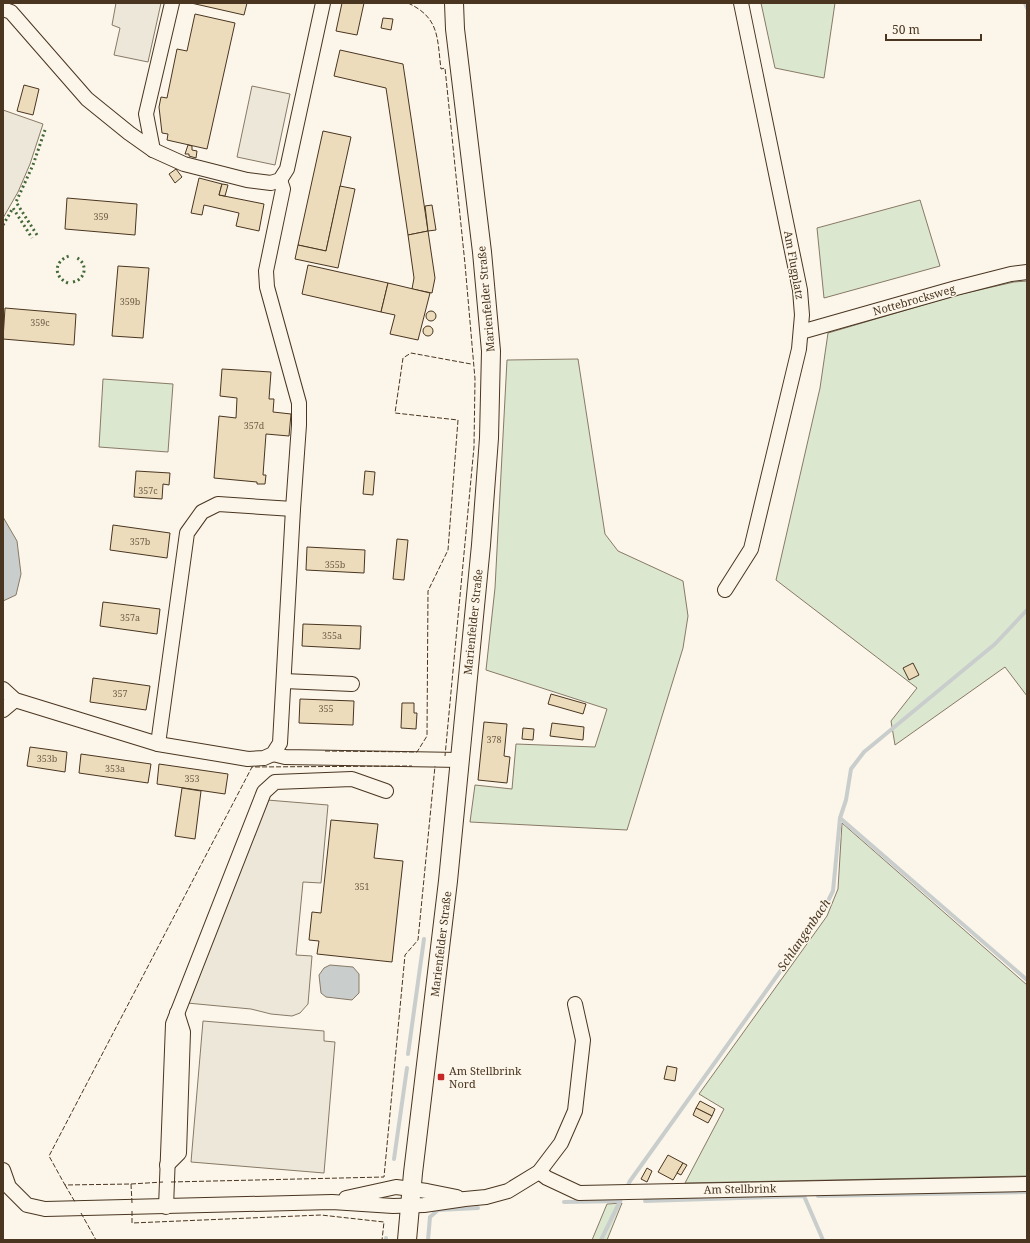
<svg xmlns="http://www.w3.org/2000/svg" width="1030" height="1243" font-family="'Noto Serif',serif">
  <rect width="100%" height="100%" fill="#fbf6e9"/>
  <g fill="#dce7d0" stroke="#887966">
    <polygon points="761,3 835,3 824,78 775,68"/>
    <polygon points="920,200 940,266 824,298 817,228"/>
    <polygon points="1027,281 1027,696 1005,667 895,745 891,721 917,688 776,580 820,388 828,333 957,295 1014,282"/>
    <polygon points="578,359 605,534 618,551 683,581 688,616 683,648 627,830 470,822 475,785 512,789 516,744 595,747 607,709 486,670 495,588 507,360"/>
    <polygon points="103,379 173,384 168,452 99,447"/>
    <polygon points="842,823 1027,985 1027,1176 685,1183 724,1109 699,1094 827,916 838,889"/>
    <polygon points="622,1203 607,1240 592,1240 607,1204"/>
  </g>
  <g fill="#ede7d9" stroke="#887966">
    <polygon points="116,3 161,3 148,62 114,55 120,28 112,25"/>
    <polygon points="252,86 290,94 275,165 237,157"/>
    <polygon points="3,110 43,124 30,164 18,192 3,218"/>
    <polygon points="267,800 328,805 321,883 303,882 296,955 312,956 308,1004 300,1013 292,1016 271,1014 251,1009 187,1003"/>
    <polygon points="203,1021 324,1031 324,1041 335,1042 324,1173 191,1162"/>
  </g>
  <g fill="#c9cecd" stroke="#887966">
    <polygon points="3,517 17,541 21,574 16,595 3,601"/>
    <polygon points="330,965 353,967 359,974 359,993 352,1000 326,997 321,993 319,975 324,968"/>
  </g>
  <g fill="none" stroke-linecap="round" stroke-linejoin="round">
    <g stroke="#c9cecd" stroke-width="4">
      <polyline points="1025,3 1027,8"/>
      <polyline points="840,818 1027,980"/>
      <polyline points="408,1054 424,939"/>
      <polyline points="394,1159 407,1068"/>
      <polyline points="626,1189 630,1181 822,913 833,891 840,818 846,800 851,769 864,752 995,644 1027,610"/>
      <polyline points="818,1196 1027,1192"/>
      <polyline points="645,1201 804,1196 823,1240"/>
      <polyline points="564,1202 620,1201"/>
      <polyline points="386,1240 386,1238"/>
      <polyline points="428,1240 430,1217 438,1210 478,1208"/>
      <polyline points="601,1240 623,1195"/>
    </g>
  </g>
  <g fill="#ecdcbc" stroke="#4a3520">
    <polygon points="191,3 247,3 244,15"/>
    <polygon points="342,3 364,3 357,35 336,31"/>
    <polygon points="195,14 235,23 207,149 167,140 168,134 162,133 159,107 161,97 167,98 177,49 187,51"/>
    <polygon points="383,18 393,19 391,30 381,28"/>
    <polygon points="340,50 403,64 428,231 408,235 386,88 334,76"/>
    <polygon points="24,85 39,89 33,115 17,111"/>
    <polygon points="323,131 351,137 326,251 298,245"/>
    <polygon points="188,145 192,146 192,150 197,151 196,158 189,156 189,154 185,154"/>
    <polygon points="176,169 182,177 175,183 169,174"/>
    <polygon points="199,178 222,184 219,195 264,204 259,231 236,226 239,213 204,205 202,215 191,213"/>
    <polygon points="222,184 228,185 225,196 219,195"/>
    <polygon points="340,186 355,189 338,268 295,259 298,245 326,251"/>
    <polygon points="67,198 137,204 135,235 65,229"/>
    <polygon points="432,205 436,230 428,231 425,206"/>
    <polygon points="428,231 435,278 432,293 412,289 414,278 408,235"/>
    <polygon points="308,265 388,283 381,312 302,294"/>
    <polygon points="118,266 149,268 143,338 112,336"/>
    <polygon points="388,283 430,293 418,340 390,334 395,315 381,312"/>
    <polygon points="5,308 76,314 74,345 3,339"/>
    <circle cx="431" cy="316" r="5"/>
    <circle cx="428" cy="331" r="5"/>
    <polygon points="222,369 271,372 269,399 274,399 273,412 291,414 289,436 266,434 263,475 266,475 265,484 257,484 257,482 214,478 219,416 236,418 237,398 220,396"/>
    <polygon points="136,471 170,473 169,485 163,484 162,499 134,497"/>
    <polygon points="365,471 375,472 373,495 363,494"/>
    <polygon points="113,525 170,533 167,558 110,550"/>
    <polygon points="397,539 408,540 404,580 393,579"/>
    <polygon points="307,547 365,550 364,573 306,570"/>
    <polygon points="103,602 160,609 157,634 100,626"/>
    <polygon points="303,624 361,626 360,649 302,646"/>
    <polygon points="913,663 919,675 909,680 903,668"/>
    <polygon points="93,678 150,686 146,710 90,702"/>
    <polygon points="551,694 586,704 583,714 548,704"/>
    <polygon points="300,699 354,701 353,725 299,723"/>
    <polygon points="402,703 414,703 414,713 417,713 416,729 401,728"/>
    <polygon points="484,722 507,724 504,756 510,757 507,783 478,780"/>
    <polygon points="552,723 584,727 583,740 550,736"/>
    <polygon points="523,728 534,729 533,740 522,739"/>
    <polygon points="30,747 67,752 65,772 27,766"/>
    <polygon points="81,754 151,764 148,783 79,773"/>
    <polygon points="159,764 228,774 225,794 157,784"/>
    <polygon points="182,788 201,791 195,839 175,836"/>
    <polygon points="331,820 378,824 374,858 403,861 392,962 317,954 319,941 309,940 312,912 321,913"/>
    <polygon points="667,1066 677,1068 675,1081 664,1079"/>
    <polygon points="700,1101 715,1109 712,1116 696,1108"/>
    <polygon points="696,1108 712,1116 708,1123 693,1115"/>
    <polygon points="668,1155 683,1163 673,1180 658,1172"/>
    <polygon points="683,1163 687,1165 681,1175 677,1173"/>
    <polygon points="647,1168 652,1171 647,1182 641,1179"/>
  </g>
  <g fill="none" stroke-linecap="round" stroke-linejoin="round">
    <g stroke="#4a3520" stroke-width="16">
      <g id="minor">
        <polyline points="3,9 11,12 87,99 129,133 153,150 184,164 247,180 271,183 280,180 287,169 323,3"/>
        <polyline points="153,150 146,114 172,3"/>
        <polyline points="801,332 956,288 1011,274 1027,272"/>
        <polyline points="725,590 751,549 799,349 802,315 800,290 741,3"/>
        <polyline points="284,681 352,684"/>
        <polyline points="3,689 15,700 158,744 248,759 264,758 273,754 280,743 293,509 299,425 299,403 267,287 266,271 283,189 280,180"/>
        <polyline points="3,710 15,700"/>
        <polyline points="158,744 187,533 202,512 218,504 293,509"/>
        <polyline points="273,754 285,757 460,760"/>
        <polyline points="167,1165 179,1153 183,1032 177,1013"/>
        <polyline points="3,1170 9,1187 27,1205 45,1209 332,1202 393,1206 424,1205 465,1199 486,1197 508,1191 539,1172 561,1143 575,1111 583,1040 575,1004"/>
        <polyline points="539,1172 547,1178 579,1193 1027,1184"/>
        <polyline points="346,1198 396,1187 427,1191 457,1197"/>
        <polyline points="166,1207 173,1024 264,792 275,782 352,779 386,791"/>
      </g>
    </g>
    <g stroke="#4a3520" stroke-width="20">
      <polyline id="major" points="407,1240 413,1173 448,881 481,545 489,438 491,351 482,252 455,29 454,3"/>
    </g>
    <use href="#minor" stroke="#fbf6e9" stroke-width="14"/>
    <use href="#major" stroke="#fbf6e9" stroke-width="18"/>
    <g stroke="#436837" stroke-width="3" stroke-dasharray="2 3" stroke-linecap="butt">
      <polyline points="3,225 13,208 32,238"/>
      <polyline points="37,235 16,202 33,165 45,130"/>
      <path d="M73,282C87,279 88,262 75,257"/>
      <path d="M68,283C53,277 54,261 69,256"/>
    </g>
    <g stroke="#4a3520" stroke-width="1" stroke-dasharray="5 2" stroke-linecap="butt">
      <path d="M408,3C440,18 437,38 441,69L445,68L465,264L475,379L474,447L445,756"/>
      <polyline points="325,751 417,752 427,736 428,591 448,550 458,420 395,413 403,358 411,353 471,364"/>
      <polyline points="171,1182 384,1177 405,955 418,940 435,766"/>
      <polyline points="131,1184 163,1182"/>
      <polyline points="65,1185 75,1202"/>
      <polyline points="132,1203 131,1184 65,1185 49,1156 252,767 412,766"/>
      <polyline points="132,1211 132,1223 321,1215 384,1222 382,1240"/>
      <polyline points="81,1213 96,1240"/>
    </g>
  </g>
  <rect fill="#c62828" stroke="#fbf6e9" stroke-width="1.5" x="437" y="1073" width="8" height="8" rx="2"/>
  <g text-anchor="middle" stroke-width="3" stroke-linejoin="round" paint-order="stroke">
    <g font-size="9" fill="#725f47">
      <text x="101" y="220">359</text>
      <text x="130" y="305">359b</text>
      <text x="40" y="326">359c</text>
      <text x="254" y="429">357d</text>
      <text x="148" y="494">357c</text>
      <text x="140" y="545">357b</text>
      <text x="335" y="568">355b</text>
      <text x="130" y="621">357a</text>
      <text x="332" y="639">355a</text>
      <text x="120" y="697">357</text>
      <text x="326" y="712">355</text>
      <text x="494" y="743">378</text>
      <text x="47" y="762">353b</text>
      <text x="115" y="772">353a</text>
      <text x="192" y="782">353</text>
      <text x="362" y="890">351</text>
    </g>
    <g font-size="11" fill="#4a3520" stroke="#fbf6e9">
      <text transform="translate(794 265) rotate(80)" y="4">Am Flugplatz</text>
      <text transform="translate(486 299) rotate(-95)" y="4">Marienfelder Straße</text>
      <text transform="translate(914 300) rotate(-16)" y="4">Nottebrocksweg</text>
      <text transform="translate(473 622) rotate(-84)" y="4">Marienfelder Straße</text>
      <text transform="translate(441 944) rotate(-83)" y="4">Marienfelder Straße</text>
      <text transform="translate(740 1189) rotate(-1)" y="4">Am Stellbrink</text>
    </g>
    <g font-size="11" fill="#4a3520" stroke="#fbf6e9" text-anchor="start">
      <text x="449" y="1075">Am Stellbrink<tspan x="449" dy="13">Nord</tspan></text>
    </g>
    <g font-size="12" font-style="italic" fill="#4a3520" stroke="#fbf6e9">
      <text transform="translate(804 935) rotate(-56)" y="4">Schlangenbach</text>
    </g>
  </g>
  <rect width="1030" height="1243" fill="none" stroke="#4a3520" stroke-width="8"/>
  <path d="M886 34v6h95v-6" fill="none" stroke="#4a3520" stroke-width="2"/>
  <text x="892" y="34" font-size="12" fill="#4a3520" stroke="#fbf6e9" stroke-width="3" paint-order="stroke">50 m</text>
</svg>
